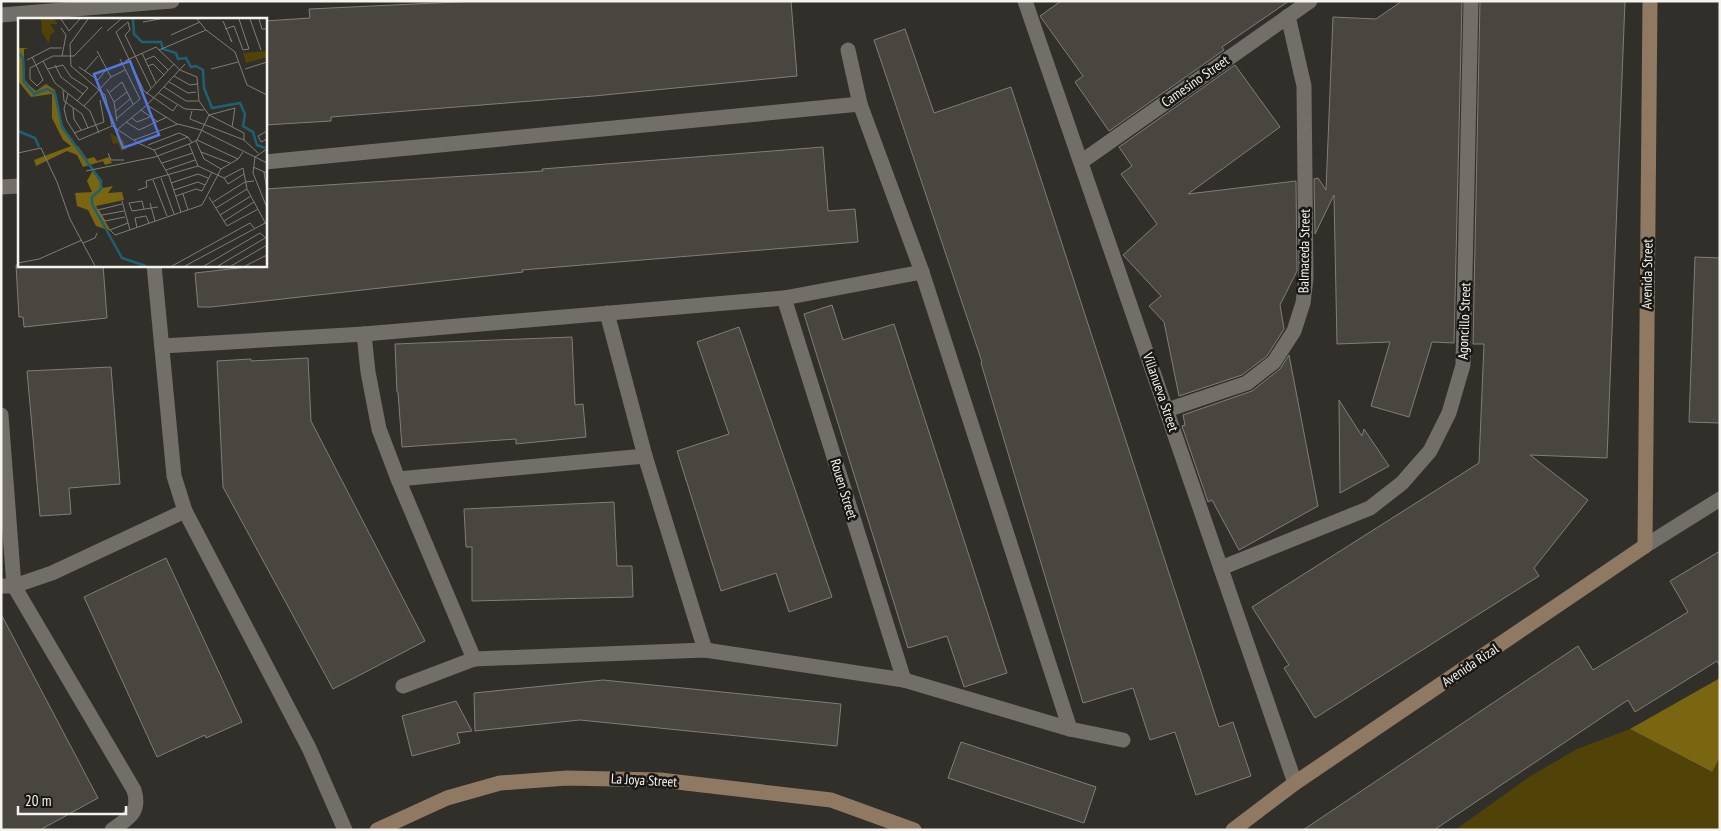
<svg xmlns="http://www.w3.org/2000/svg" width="1721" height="831" font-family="'PT Sans Narrow',sans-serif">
  <rect width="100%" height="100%" fill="#312f29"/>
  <polygon fill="#514307" points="1630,729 1711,772 1720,757 1720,830 1455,830 1529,777 1577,749"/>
  <polygon fill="#7a6511" points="1720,678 1720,757 1712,772 1630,729"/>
  <g fill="#48463f" stroke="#807e77">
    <polygon points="478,1 791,1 797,76 594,96 331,117 331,121 265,125 265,21 310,18 309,9"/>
    <polygon points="1061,1 1289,1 1222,47 1224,50 1109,131 1075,82 1083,76 1040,16"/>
    <polygon points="1402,1 1462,1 1454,343 1432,342 1409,417 1371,406 1390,342 1337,344 1334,195 1315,234 1314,179 1318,178 1326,190 1333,17 1376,19"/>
    <polygon points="1480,1 1625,1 1607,458 1530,455 1588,500 1534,568 1539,576 1315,718 1284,668 1289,665 1252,607 1479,463 1484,344 1473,344"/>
    <polygon points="905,29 934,113 1011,87 1219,727 1233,722 1251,776 1196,795 1175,732 1150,740 1133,688 1083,703 981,363 982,362 874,40"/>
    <polygon points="1235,65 1280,127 1188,194 1296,181 1297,271 1280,305 1284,329 1267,356 1242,375 1179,396 1164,322 1149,306 1161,296 1123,255 1157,224 1121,174 1132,166 1119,147"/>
    <polygon points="823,147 828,211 855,209 858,242 522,270 523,272 211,307 198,307 195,273 265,265 265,189 543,171 542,169"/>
    <polygon points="1695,257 1720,258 1720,423 1689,422"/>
    <polygon points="16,265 103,265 107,318 24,327 23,317 19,317"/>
    <polygon points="832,305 843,340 894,324 1007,673 964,687 947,636 908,648 804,314"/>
    <polygon points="739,327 832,597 789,612 776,573 721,591 677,451 729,434 697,342"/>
    <polygon points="572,337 575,405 583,404 586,437 516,444 516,439 402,447 398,392 397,392 395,344"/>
    <polygon points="1289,355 1318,506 1239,550 1212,500 1208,502 1182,426 1185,425 1183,415 1252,391 1280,369"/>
    <polygon points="308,358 311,421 425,641 333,689 223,487 217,361 251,359 251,361"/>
    <polygon points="111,367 120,484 69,488 71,514 40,516 27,371"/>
    <polygon points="1339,400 1362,436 1364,429 1389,466 1340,493"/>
    <polygon points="614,502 617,566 632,566 633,597 472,601 472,547 466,547 464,509"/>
    <polygon points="1720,551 1720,666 1717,661 1635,712 1628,700 1434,830 1303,830 1578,646 1593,670 1688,612 1670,581"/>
    <polygon points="166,558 242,722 206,738 205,735 157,757 84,597"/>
    <polygon points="1,614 98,798 40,830 1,830"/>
    <polygon points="603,680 841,704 837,746 580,720 475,731 474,693"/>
    <polygon points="456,701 472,731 457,733 460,743 412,756 402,716"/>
    <polygon points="961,742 1096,787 1084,823 948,778"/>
  </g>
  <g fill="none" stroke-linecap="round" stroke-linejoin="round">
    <g stroke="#716f67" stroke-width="15">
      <polyline points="1025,1 1295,783"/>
      <polyline points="1,15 172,1"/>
      <polyline points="848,50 860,104"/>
      <polyline points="265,162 860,104 922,272 1070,729"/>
      <polyline points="1081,162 1310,1"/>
      <polyline points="1,187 19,186"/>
      <polyline points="154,265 174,476 185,511 309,748 345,830"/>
      <polyline points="784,298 904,680"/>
      <polyline points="607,313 645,456 705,650"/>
      <polyline points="162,346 364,334"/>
      <polyline points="1167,410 1247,383 1274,362 1294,331 1303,303 1306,278 1304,86 1288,16"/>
      <path d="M1,415L14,586L134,790C141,813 128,818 112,830"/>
      <polyline points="398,479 645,456"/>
      <polyline points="1645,546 1720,499"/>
      <polyline points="1221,568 1370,508 1402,483 1430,451 1449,413 1463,365 1471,1"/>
      <polyline points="1,586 14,586 52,573 185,511"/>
      <polyline points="474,659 398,479 379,429 368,372 364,334 784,298 922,272"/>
      <polyline points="403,686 474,659 705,650 904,680 1070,729 1123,740"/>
    </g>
    <g stroke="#8f7962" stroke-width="15">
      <polyline points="377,830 447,798 500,783 567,778 660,780 831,800 914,830"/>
      <polyline points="1233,830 1295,783 1645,546 1650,1"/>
    </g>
  </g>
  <g text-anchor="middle" stroke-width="5" stroke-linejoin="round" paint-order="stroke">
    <g font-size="14" fill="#f4f3ef" stroke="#181714">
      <text transform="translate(1195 81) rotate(-35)" y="5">Camesino Street</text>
      <text transform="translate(1304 251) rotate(-89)" y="5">Balmaceda Street</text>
      <text transform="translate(1647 274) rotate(-89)" y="5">Avenida Street</text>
      <text transform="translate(1464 321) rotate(-88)" y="5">Agoncillo Street</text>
      <text transform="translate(1161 392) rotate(71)" y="5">Villanueva Street</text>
      <text transform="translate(844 489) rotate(73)" y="5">Rouen Street</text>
      <text transform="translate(1470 665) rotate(-34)" y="5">Avenida Rizal</text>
      <text transform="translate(644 780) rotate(3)" y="5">La Joya Street</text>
    </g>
  </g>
  <g transform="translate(18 18)">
    <rect width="249" height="249" fill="#312f29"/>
    <path d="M23,1H36L40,6H32L37,13L32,17L31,26L24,14ZM249,33V39L228,45L225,35ZM92,115L106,123L109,131L103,133L100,125L95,126Z" fill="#514307"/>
    <path d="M0,30H11L6,31V39L7,62L11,67L18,73L28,66L37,72L43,104L57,129L60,128L69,141L76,139L79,143L91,139L94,145L87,147L85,143L65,149L59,137L49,133L18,148L16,142L53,128L45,122L34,100V76L13,79L1,64ZM75,152L85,170L95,168L90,175L104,174L106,182L78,188L93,213L78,208L70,192L59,188L57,175L74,174L69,163Z" fill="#7a6511"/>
    <path fill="none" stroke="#1c6176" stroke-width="2.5" d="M115,1L116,16L124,24H143L145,31L158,35L160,41L168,40L173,49L178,48L185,52L186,70L194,90L222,85L227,96L225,108L235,114L239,127L247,130M0,35L5,40L6,64L16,76L29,71L37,75L44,109L83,163V171L74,179V186L104,240L128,248M0,113L17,120L21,129"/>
    <path fill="none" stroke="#7f7d78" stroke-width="1" d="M43,1L51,13L62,1M70,1L52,26L53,48L87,77L94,108L120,125L136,132L151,158L163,194M179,1L188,12L217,34L229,67L249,77M232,1L243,32M241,1L244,11H249M205,3L214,24L212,21M110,4L98,14L126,73L155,93L159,87M110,4L112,12L107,17L133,70M125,4L142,1M43,10L48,17L44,38M207,11L216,8L225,32L231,31L221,1M89,13L103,1M153,17L182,4M141,32L188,12M79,33L93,59M124,35L138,65M14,39L18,47L25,62L19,68L12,61V50L18,47L25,43L35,38H56L84,9M9,42L32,30H44M127,42L136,38L150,52M25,43L37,65L72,93L81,115M107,43L138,29L162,52L179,59L181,83L191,97L226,115V122L240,135M37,47L43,59L65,76M130,48L135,46L146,57M61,49L80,62L87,53L104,45M29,51L45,47L53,59L70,70L59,83M193,51L220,44M227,51L249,44M67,53L80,38M156,58L172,67L179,66M151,64L170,75L178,74M146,69L168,83H180M89,71L96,84L99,103M45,72L46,83L64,96L70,110M92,74L104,64L115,86M141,75L167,91L186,92M50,76L46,91L49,103L61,122L94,108M128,76L156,46M96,84L109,74M129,87L159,106M66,88L93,59L107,52M55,90L56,101L63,112M123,92L140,104M98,93L112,81M174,93L172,101L226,122M114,100L119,104L132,99M98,101L122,81L102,41M108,104L121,112L149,99M100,111L129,87L167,46M249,113L240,118L243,124L249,121M56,115L86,104L82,82M116,122L160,106L183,112L249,145M179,122L220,141M178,123L186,141L203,151M171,126L180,148L206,160L210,166L226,156M130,127L161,115L170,119L174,125M249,131L237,139L235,155L249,190M136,132L170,119M183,134L212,145M0,135L23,130L39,164L52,201L77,248M90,135L93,142H106M144,145L175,135M235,149L249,155M148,152L177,142M68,153L137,139L171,126L179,122L191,97L217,90L214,109M246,154L249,172M143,160L156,196M206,160L225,150L229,171L249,208M135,162L149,198M153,165L180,156L190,160M120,172L129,169L128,163L180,148M156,172L180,164L187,167M165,176L170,192M158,178L178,171L184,173L194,154M191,179L209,208L240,191M104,183L112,212M195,184L227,164L236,163M132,185L137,203M104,186L80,192L87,203L107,199M198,190L229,171M126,191L124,183L111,185L114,193L140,189M84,197L106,193M202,197L233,178M206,203L236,184M110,205L92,212L97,217L184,187L203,151L220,141L225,134M119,210L117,200L128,198L131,205M65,225L77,220L79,215M0,245L21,241L64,222M154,248L232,205L236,210M167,248L249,204M186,248L242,215L249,221M200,248L247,220M213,248L249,227M227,248L249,237"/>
    <path fill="#5377de" fill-opacity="0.15" stroke="#5377de" stroke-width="2.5" d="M112,43L141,117L105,130L76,56Z"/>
    <rect width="249" height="249" fill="none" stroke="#f4f3ef" stroke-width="2.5"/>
  </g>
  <rect width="1721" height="831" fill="none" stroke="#f4f3ef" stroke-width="5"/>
  <path d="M18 806v8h108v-8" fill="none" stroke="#f4f3ef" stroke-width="2.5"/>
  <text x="25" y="806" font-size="15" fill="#f4f3ef" stroke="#181714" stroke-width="4" paint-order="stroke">20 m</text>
</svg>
